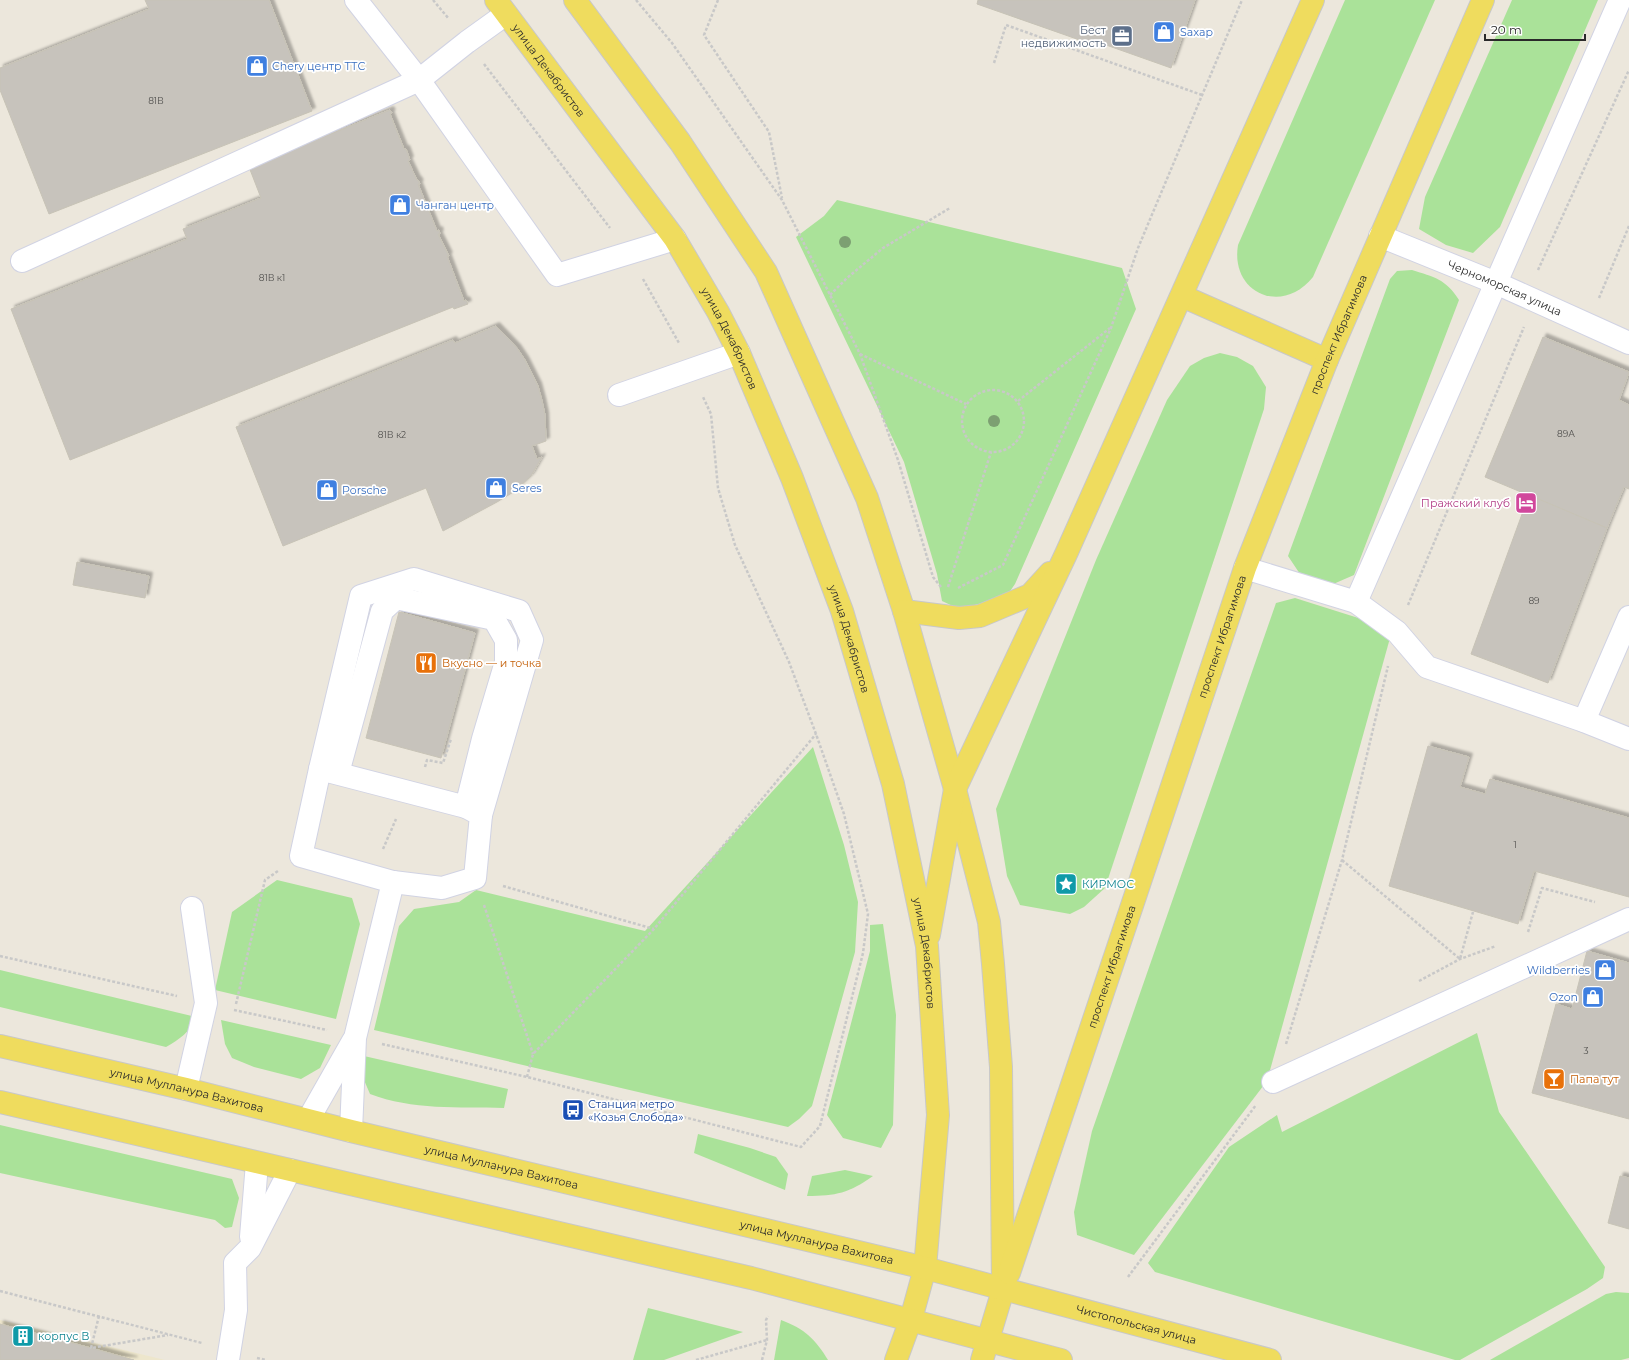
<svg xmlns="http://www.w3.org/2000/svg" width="1629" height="1360" font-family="Montserrat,sans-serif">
  <defs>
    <filter id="shadow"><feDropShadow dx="3.5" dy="-3.5" stdDeviation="1" flood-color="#0004"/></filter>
  </defs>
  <rect width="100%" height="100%" fill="#ece7dc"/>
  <polygon fill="#ede6cc" points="0,1320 165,1360 0,1360"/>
  <g fill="#aae299">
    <path d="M1345,0H1435L1313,277C1282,316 1230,293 1238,245Z"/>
    <polygon points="1512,0 1598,0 1500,227 1473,253 1446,245 1419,229 1425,197"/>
    <polygon points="837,200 1122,268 1136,309 1015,584 1006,597 959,609 942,601 937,574 904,462 796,237 824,216"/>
    <path d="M1412,270C1434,277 1446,279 1459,300L1354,575L1331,585L1300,574L1288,556L1390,279L1397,271Z"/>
    <polygon points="1220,353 1237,357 1253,366 1266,387 1264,409 1105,888 1084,907 1070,914 1020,905 1007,876 996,809 1096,560 1167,400 1190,366 1204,358"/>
    <polygon points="1295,598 1371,622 1390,638 1267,1081 1134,1255 1077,1235 1074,1212 1092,1131 1276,603"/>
    <polygon points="813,747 844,845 858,902 855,952 812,1106 799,1119 788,1127 374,1030 399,926 414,909 459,902 476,890 645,931"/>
    <polygon points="277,880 352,898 360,924 336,1019 215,990 232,912"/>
    <polygon points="883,924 896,1015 893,1125 881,1148 843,1138 827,1115 870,951 870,925"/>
    <path d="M0,970L196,1017C191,1031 179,1040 166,1047L0,1007Z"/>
    <polygon points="221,1020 331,1045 320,1068 301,1079 254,1067 232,1058 225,1044"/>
    <polygon points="1477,1033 1499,1112 1605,1267 1603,1278 1587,1289 1460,1360 1455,1360 1155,1272 1148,1263 1229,1147 1277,1115 1282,1132"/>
    <path d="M364,1056L508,1089L504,1108C459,1107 412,1110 370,1094L361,1073Z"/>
    <polygon points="0,1125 232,1179 239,1198 232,1227 225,1228 215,1220 0,1173"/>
    <polygon points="698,1134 750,1148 776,1157 788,1174 785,1190 694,1153"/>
    <path d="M845,1170L873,1176C849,1193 836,1196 807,1196L812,1176Z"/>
    <polygon points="1616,1292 1629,1293 1629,1358 1621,1360 1490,1360 1606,1294"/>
    <polygon points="648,1308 743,1332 664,1360 633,1360"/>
    <path d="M781,1320C805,1329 815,1339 828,1360H774Z"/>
  </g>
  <g fill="#c7c3bc" stroke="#c7c3b6" filter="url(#shadow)">
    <polygon points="145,0 269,0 312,111 49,214 0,90 0,68 149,9"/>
    <polygon points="978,0 1195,0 1171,68 1092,40 1091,44 977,4"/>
    <polygon points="390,110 392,113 390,114 404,149 406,149 410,160 408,161 417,180 418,180 420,184 418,184 437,231 439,230 440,234 438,234 449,256 447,256 464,301 466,300 468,304 454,309 453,307 70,460 11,309 187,239 183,229 261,198 249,167"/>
    <polygon points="496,326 517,348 525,360 538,386 542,401 545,415 546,441 532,446 537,459 542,457 531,476 515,491 497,502 443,531 426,488 283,546 236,427 453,340 455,343"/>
    <polygon points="1543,337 1629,372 1619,400 1629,405 1629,489 1624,487 1607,528 1485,477"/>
    <polygon points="1529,495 1607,528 1548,683 1471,654"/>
    <polygon points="77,562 149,576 145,598 73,585"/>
    <polygon points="399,612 475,633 441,758 366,738"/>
    <polygon points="1428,746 1469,757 1460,787 1485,794 1490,779 1629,818 1629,897 1534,871 1518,924 1389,886"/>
    <polygon points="1587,951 1629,963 1629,1119 1532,1093 1556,1004 1572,1009"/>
    <polygon points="1620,1176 1629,1178 1629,1229 1608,1223"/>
    <polygon points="0,1324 91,1348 134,1360 0,1360"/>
  </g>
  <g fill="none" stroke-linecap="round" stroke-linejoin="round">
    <g stroke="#d1d3e3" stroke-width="24">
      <g id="minor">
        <polyline points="356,0 419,80 557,275 675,239"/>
        <path id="s1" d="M1380,236L1496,283L1629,343"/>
        <polyline points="22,261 419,80 467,42 506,14"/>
        <polyline points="619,395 739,353"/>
        <polyline points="1245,568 1356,602 1620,0"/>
        <polyline points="1356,602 1397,632 1427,667 1584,721 1629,739"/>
        <polyline points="1584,721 1629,617"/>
        <polyline points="320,769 361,596 414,579 519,611 532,640 481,815"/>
        <polygon points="320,769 466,807 481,815 475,878 442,888 393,882 301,856"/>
        <polyline points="338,773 382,611 396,598 494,619 506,640 506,662 483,739 466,807"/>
        <polyline points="1273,1082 1629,919"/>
        <polyline points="186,1089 206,1003 192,908"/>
        <polyline points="308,1120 353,1041"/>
        <polyline points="351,1131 355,1038 393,882"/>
        <polyline points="251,1237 257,1163"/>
        <polyline points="228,1360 236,1310 235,1263 250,1248 290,1170"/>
      </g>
    </g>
    <g stroke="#c8c8c8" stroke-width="24">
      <g id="major">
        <path id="s2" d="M496,0L675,239L718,312L739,353L792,478L842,611L893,784L927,946L938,1115L925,1268L911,1319L896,1360"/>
        <polyline points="575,0 680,142 766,272 867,498 904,611 955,789 989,922 993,964 1001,1067 1003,1290 982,1360"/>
        <polyline points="1182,296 1327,360"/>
        <polyline points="904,611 959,618 980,616 1030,595 1050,573"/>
        <polyline points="929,935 955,789 1066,554 1313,0"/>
        <path id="s3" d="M0,1046L186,1089L351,1131L925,1268L1270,1360"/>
        <polyline points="0,1102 751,1278 1061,1360"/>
        <path id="s4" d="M1009,1273L1245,568L1327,360L1483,0"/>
      </g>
    </g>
    <g stroke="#c8c8c8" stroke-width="2.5" stroke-dasharray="3 2" stroke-linecap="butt">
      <polyline points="433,0 449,19"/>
      <polyline points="636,0 672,43 782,200 860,354 898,460 933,577 941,587"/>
      <polyline points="718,0 704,35 769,132 782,198"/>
      <polyline points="994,63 1006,25 1202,95"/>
      <polyline points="484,64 610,228"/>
      <polyline points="1538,270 1629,70"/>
      <polyline points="643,279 679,343"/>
      <polyline points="830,295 847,278 883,248 950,208"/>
      <polyline points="1599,298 1629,226"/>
      <polyline points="860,354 966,404"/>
      <circle cx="993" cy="421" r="31"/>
      <polyline points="1018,401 1110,328"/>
      <polyline points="948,587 991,452"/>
      <polyline points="958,588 1003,565 1111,328 1138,248 1242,0"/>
      <polyline points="1408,605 1524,327"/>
      <polyline points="425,767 427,760 443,763 451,739"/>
      <polyline points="383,849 396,819"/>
      <polyline points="1342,860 1460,959 1473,912"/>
      <polyline points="503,886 654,929"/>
      <polyline points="484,905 533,1054"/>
      <polyline points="1528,932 1542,888 1595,902"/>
      <polyline points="0,956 177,996"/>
      <polyline points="1419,981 1460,959 1496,946"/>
      <polyline points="236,1004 265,880 278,871"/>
      <polyline points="234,1010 327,1030"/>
      <polyline points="382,1044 527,1077 801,1147 820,1126 863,953 868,914 844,814 816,734 789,662 735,545 718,488 711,414 703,397"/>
      <polyline points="1286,1044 1342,860 1388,666"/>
      <polyline points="527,1077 533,1054 654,929 816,734"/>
      <polyline points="1128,1277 1256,1105"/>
      <polyline points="0,1291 202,1343"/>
      <polyline points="99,1316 91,1348 168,1335"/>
      <polyline points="257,1358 266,1360"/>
      <polyline points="696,1360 767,1340"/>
      <polyline points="762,1360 767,1340 766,1320 768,1316"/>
    </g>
    <use href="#minor" stroke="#fff" stroke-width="22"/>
    <use href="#major" stroke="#efdc5e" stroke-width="22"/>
  </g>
  <g fill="#7da072">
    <circle cx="845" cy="242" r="6"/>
    <circle cx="994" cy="421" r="6"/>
  </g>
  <defs>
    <g id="shop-square" transform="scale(1.15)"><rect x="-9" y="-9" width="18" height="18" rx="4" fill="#3f7fe0" stroke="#fff"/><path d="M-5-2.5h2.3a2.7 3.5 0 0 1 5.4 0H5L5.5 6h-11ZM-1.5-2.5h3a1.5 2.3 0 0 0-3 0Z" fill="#fff"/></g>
    <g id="office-square" transform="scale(1.15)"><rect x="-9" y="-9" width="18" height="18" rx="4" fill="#5c6f8a" stroke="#fff"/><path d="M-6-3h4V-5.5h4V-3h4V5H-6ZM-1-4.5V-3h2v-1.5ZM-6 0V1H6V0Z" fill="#fff"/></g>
    <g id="hotel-square" transform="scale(1.15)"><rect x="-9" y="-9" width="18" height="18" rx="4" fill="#d1479c" stroke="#fff"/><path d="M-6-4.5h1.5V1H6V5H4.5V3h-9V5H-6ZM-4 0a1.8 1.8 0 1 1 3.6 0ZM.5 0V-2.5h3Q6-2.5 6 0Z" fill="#fff"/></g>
    <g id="restaurant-square" transform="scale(1.15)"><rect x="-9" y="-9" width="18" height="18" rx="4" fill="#e8710a" stroke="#fff"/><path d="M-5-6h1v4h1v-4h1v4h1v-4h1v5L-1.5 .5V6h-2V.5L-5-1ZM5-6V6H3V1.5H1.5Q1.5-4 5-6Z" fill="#fff"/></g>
    <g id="sight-square" transform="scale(1.15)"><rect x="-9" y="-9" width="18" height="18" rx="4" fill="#0f9aa8" stroke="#fff"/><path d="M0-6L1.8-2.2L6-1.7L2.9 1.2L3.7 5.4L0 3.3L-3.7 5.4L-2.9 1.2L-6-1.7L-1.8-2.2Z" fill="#fff"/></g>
    <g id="bar-square" transform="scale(1.15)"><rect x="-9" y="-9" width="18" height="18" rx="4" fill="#e8710a" stroke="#fff"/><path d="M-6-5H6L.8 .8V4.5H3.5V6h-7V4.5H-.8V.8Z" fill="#fff"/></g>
    <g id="bus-square" transform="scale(1.15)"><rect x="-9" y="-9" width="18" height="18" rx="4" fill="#1a4fb4" stroke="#fff"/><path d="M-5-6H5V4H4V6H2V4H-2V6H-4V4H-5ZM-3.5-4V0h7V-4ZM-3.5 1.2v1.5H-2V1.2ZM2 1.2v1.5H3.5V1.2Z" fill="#fff"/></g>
    <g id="building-square" transform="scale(1.15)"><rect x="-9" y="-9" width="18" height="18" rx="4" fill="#0f9aa8" stroke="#fff"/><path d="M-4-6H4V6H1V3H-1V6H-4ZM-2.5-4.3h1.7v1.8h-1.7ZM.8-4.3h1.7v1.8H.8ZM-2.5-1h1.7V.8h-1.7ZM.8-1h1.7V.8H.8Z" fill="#fff"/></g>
  </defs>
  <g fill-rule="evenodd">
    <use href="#shop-square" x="1164" y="32"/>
    <use href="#office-square" x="1122" y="36"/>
    <use href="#shop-square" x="257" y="66"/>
    <use href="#shop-square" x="400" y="205"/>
    <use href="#shop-square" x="496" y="488"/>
    <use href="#shop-square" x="327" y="490"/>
    <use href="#hotel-square" x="1526" y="503"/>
    <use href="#restaurant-square" x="426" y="663"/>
    <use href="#sight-square" x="1066" y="884"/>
    <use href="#shop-square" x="1605" y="970"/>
    <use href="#shop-square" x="1593" y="997"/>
    <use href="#bar-square" x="1554" y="1079"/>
    <use href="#bus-square" x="573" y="1110"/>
    <use href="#building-square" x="23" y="1336"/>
  </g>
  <g text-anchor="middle" stroke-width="3.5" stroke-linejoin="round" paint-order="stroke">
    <g font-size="9" fill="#51504e">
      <text x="156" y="104">81В</text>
      <text x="272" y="281">81В к1</text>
      <text x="1566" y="437">89А</text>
      <text x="392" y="438">81В к2</text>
      <text x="1534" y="604">89</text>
      <text x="1515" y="848">1</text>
      <text x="1586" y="1054">3</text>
    </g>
    <g font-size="11" fill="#4e5e75" stroke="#fff" text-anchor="end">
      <text x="1106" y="34">Бест<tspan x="1106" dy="13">недвижимость</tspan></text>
    </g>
    <g font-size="11" fill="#366cbe" stroke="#fff" text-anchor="start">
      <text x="1180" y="36">Saxap</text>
      <text x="272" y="70">Chery центр ТТС</text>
      <text x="416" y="209">Чанган центр</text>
      <text x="512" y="492">Seres</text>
      <text x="342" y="494">Porsche</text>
      <text x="1590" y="974" text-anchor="end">Wildberries</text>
      <text x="1578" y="1001" text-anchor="end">Ozon</text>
    </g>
    <g font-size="11" fill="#2a2a2a" stroke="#fff">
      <text dy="4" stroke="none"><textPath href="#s2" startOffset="88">улица Декабристов</textPath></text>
      <text dy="4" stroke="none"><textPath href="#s1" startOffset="135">Черноморская улица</textPath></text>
      <text dy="4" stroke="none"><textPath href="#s4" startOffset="995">проспект Ибрагимова</textPath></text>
      <text dy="4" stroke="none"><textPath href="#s2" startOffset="412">улица Декабристов</textPath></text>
      <text dy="4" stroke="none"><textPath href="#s4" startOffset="671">проспект Ибрагимова</textPath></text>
      <text dy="4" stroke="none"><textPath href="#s2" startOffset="736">улица Декабристов</textPath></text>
      <text dy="4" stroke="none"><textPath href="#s2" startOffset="1060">улица Декабристов</textPath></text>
      <text dy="4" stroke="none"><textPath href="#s4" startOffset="323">проспект Ибрагимова</textPath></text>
      <text dy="4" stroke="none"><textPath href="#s3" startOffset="192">улица Мулланура Вахитова</textPath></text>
      <text dy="4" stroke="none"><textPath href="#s3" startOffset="516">улица Мулланура Вахитова</textPath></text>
      <text dy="4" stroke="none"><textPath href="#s3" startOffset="840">улица Мулланура Вахитова</textPath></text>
      <text dy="4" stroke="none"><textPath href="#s3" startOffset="1170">Чистопольская улица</textPath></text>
    </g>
    <g font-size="11" fill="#b23c85" stroke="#fff" text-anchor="end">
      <text x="1510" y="507">Пражский клуб</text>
    </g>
    <g font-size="11" fill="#c56008" stroke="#fff" text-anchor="start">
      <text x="442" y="667">Вкусно — и точка</text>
      <text x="1570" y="1083">Папа тут</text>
    </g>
    <g font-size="11" fill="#0d838f" stroke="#fff" text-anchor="start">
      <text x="1082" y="888">КИРМОС</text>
      <text x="38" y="1340">корпус В</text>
    </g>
    <g font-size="11" fill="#164399" stroke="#fff" text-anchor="start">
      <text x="588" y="1108">Станция метро<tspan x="588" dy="13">«Козья Слобода»</tspan></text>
    </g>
  </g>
  <path d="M1485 34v6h100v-6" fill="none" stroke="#2a2a2a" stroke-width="2"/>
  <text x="1491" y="34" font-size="12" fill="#2a2a2a" stroke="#ffffff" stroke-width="3" paint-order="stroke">20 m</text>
</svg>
